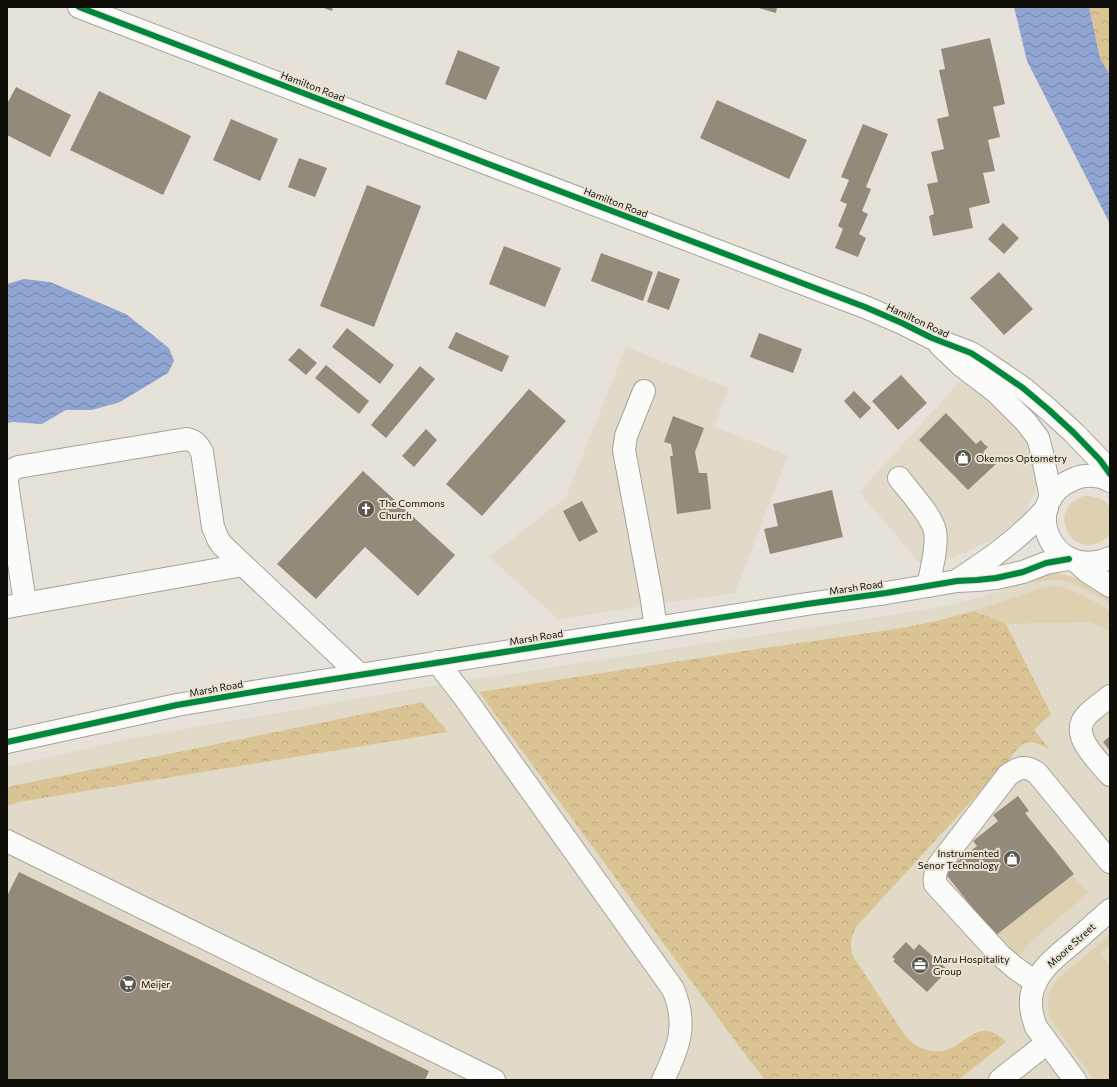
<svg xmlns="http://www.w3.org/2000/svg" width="1117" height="1087" font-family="Commissioner,sans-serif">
  <defs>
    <pattern id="forest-crowns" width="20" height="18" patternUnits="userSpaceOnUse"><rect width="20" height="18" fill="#dac494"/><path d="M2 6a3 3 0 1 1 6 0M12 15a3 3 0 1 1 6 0" fill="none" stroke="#baa77e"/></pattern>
    <pattern id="water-waves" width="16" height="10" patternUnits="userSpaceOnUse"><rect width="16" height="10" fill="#91a5d2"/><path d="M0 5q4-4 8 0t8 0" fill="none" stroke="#7585a9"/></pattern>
  </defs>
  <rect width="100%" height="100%" fill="#e6e2d9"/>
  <g fill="#e2dac9">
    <polygon points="626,347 729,388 714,427 788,455 735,593 558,619 489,557 566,497"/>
    <polygon points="963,378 1004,410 1028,441 1037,478 1035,491 1027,511 1021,519 994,539 962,554 942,561 921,565 859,492"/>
    <polygon points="1058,573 1067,575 1078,578 1110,596 1110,1080 7,1080 7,767 128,739 425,687 936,608 966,601 996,592 1033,577"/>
  </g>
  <g fill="#ded0b1">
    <path d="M1084,496C1093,496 1108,498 1110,510C1111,517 1110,526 1110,533C1108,538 1103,541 1098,543C1071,554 1051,517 1075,500C1077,498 1081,497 1084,496Z"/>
    <path d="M1049,573C1074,574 1089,583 1110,596V603C1085,589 1065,573 1035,583L1033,577Z"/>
    <path d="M1054,586C1074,588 1093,601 1110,611L1109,615L1110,616V631L1089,622L1006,624L974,611L1045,587Z"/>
    <polygon points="1073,875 1088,893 1035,938 1017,957 997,935"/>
    <path d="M1110,935V946L1100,954L1110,966V1080H1094L1052,1022C1045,1003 1047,991 1061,976Z"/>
  </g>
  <g fill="url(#forest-crowns)">
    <polygon points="1089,7 1110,7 1110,75 1100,58"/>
    <path d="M974,611L1006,624L1051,714L1034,730L1050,750C1027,737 1024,740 1008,761L857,926C851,936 849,944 853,956L904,1034C916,1050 936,1056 954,1047C962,1042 970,1035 978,1032C989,1029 999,1034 1006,1042L958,1080H765L741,1049L479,692L764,648L896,629L937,621Z"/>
    <polygon points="422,702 448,732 19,802 7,806 7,787"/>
  </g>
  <g fill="url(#water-waves)">
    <polygon points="1014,7 1089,7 1100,58 1110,75 1110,224 1027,61"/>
    <polygon points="24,279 50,282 126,314 169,348 174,361 168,373 120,402 92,410 66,410 42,424 13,422 7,423 7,284"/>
  </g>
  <g fill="#928b7a">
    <polygon points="321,7 333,7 332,11"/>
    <polygon points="755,7 777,7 776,13"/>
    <polygon points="990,38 1005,104 993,107 1000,137 988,140 995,171 983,173 990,203 969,208 973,228 933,236 929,216 934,214 927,184 938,182 931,152 944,149 937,119 949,116 939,70 945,69 941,49"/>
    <polygon points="458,50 500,67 486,100 445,84"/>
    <polygon points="16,87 71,115 50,157 7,135 7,104"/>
    <polygon points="99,91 191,136 163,195 70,150"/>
    <polygon points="717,100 807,140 789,179 700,138"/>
    <polygon points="231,119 278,139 260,181 213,160"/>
    <polygon points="863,124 888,134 866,187 871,189 862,211 868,214 859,234 866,238 858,257 835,248 843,229 838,226 847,204 840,201 849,180 841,177"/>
    <polygon points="299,158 327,168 315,197 288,187"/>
    <polygon points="367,185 421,206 374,327 320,306"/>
    <polygon points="1003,223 1019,238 1004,254 988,239"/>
    <polygon points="504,246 561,268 545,307 489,284"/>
    <polygon points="601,253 653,272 643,301 591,281"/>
    <polygon points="658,271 680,279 669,310 647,302"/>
    <polygon points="999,272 1033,309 1004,335 970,298"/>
    <polygon points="347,328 394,365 380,384 332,347"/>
    <polygon points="456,332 509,356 502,372 448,348"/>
    <polygon points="759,333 802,349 793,373 750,357"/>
    <polygon points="299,348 317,363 306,375 288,360"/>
    <polygon points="326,365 369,401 359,414 315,378"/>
    <polygon points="420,366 435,379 386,438 371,425"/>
    <polygon points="901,375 927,403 898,430 872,401"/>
    <polygon points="529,389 566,421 482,516 446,484"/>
    <polygon points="854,391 871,408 860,419 844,401"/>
    <polygon points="946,413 976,444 981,440 984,444 988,447 983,452 996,464 968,490 919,440"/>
    <polygon points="673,416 704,428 695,452 699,473 707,473 711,509 677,514 670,456 673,456 671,444 664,442"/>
    <polygon points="426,429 437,440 414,467 402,456"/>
    <polygon points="363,471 455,555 418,596 365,547 316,599 277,564"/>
    <polygon points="832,490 843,537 770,554 764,529 778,526 773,504"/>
    <polygon points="582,501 598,532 579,542 563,511"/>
    <polygon points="1110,736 1110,751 1103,742"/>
    <polygon points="1018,796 1029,811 1025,813 1074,874 995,936 944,872 977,846 973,841 998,821 993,815"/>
    <polygon points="19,872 429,1071 425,1080 7,1080 7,896"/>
    <polygon points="906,942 914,950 919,944 948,970 927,992 893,961 895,959 892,957"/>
  </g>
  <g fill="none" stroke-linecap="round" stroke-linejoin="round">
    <g stroke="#a6a39c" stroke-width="24">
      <g id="minor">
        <polyline points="79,7 491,165 865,307 902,323 932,338 971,353 988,364 1023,388 1049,410 1074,433 1100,460 1110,474"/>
        <polyline points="940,345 962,366 996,392 1026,422 1038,438 1042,453 1051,498"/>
        <polyline points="644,391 626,436 624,450 651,594 656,628"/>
        <path d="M899,478C909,491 932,516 935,531C938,545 931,571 928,586"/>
        <path d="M7,479L10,471L18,467L186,439C194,440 198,444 202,452L213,527L218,539L222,545L359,674"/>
        <path d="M1110,481C1100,475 1085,474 1074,479C1018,501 1050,583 1110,558"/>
        <polyline points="7,483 25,603"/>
        <polyline points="1077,562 1088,572 1110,586"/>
        <path d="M958,580C982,564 1006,548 1027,528C1034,522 1040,515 1047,508"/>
        <polyline points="7,607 243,565"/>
        <path d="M437,662L465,698L673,989C688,1025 679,1047 663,1080"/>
        <path d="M1110,696C1103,702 1094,708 1088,714C1067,734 1098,760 1110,775"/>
        <polyline points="7,742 177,705 265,690 807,604 886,593 957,581 977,580 996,578 1023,572 1046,563 1069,559"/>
        <polyline points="7,841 494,1080"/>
        <path d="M1035,982L1014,967L1000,955L935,884C934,877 935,873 938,866L1008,775C1019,767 1026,765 1037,773L1110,862"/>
        <polyline points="1000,1080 1047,1043"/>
        <path d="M1075,1080L1036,1027C1032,1016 1029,1004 1032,993C1037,970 1058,955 1075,941C1086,931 1098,921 1110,910"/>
      </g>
    </g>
    <use href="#minor" stroke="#fbfbf9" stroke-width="22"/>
    <g stroke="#ebe3d4" stroke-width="8">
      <g id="cycleway">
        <polyline points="79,7 491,165 865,307 902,323 932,338 971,353 988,364 1023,388 1049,410 1074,433 1100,460 1110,474"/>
        <polyline points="7,742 177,705 265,690 807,604 886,593 957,581 977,580 996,578 1023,572 1046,563 1069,559"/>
      </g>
    </g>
    <use href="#cycleway" stroke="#00873e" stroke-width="6"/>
  </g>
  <defs>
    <g id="shop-disc" transform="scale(0.9)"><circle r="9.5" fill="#5b5852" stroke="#ebe3d4"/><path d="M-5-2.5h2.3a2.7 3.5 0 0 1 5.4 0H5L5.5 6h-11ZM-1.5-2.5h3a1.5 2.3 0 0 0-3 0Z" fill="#fff"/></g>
    <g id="church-disc" transform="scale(0.9)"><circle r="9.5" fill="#5b5852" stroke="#ebe3d4"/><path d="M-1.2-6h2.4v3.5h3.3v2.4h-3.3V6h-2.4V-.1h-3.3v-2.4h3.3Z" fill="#fff"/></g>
    <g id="office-disc" transform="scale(0.9)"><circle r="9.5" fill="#5b5852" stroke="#ebe3d4"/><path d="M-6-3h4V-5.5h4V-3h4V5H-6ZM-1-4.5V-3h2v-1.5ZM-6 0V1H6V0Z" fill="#fff"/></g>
    <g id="supermarket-disc" transform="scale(0.9)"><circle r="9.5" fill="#5b5852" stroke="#ebe3d4"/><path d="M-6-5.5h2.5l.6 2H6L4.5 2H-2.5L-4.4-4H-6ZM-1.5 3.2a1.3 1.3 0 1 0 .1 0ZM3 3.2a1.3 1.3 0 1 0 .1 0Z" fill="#fff"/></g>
  </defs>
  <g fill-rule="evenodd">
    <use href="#shop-disc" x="963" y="458"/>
    <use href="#church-disc" x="366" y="509"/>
    <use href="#shop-disc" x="1012" y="859"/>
    <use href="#office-disc" x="920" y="965"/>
    <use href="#supermarket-disc" x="128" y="984"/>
  </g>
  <g text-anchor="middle" stroke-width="4" stroke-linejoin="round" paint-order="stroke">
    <g font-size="10" fill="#100e09" stroke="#ebe3d4">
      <text transform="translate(313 86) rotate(21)" y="4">Hamilton Road</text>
      <text transform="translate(616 202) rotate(21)" y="4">Hamilton Road</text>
      <text transform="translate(918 320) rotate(25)" y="4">Hamilton Road</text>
      <text transform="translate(856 587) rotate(-8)" y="4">Marsh Road</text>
      <text transform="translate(536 637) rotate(-9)" y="4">Marsh Road</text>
      <text transform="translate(216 688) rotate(-10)" y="4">Marsh Road</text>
      <text transform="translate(1071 945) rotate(-42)" y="4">Moore Street</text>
    </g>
    <g font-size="10" fill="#100e09" stroke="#ebe3d4" text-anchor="start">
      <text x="976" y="462">Okemos Optometry</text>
      <text x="379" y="507">The Commons<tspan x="379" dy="12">Church</tspan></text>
      <text x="999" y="857" text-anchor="end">Instrumented<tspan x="999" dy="12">Senor Technology</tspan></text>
      <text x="933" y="963">Maru Hospitality<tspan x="933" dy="12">Group</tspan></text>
      <text x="141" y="988">Meijer</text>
    </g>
  </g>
  <rect width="1117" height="1087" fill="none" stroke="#100e09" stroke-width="16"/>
</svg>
